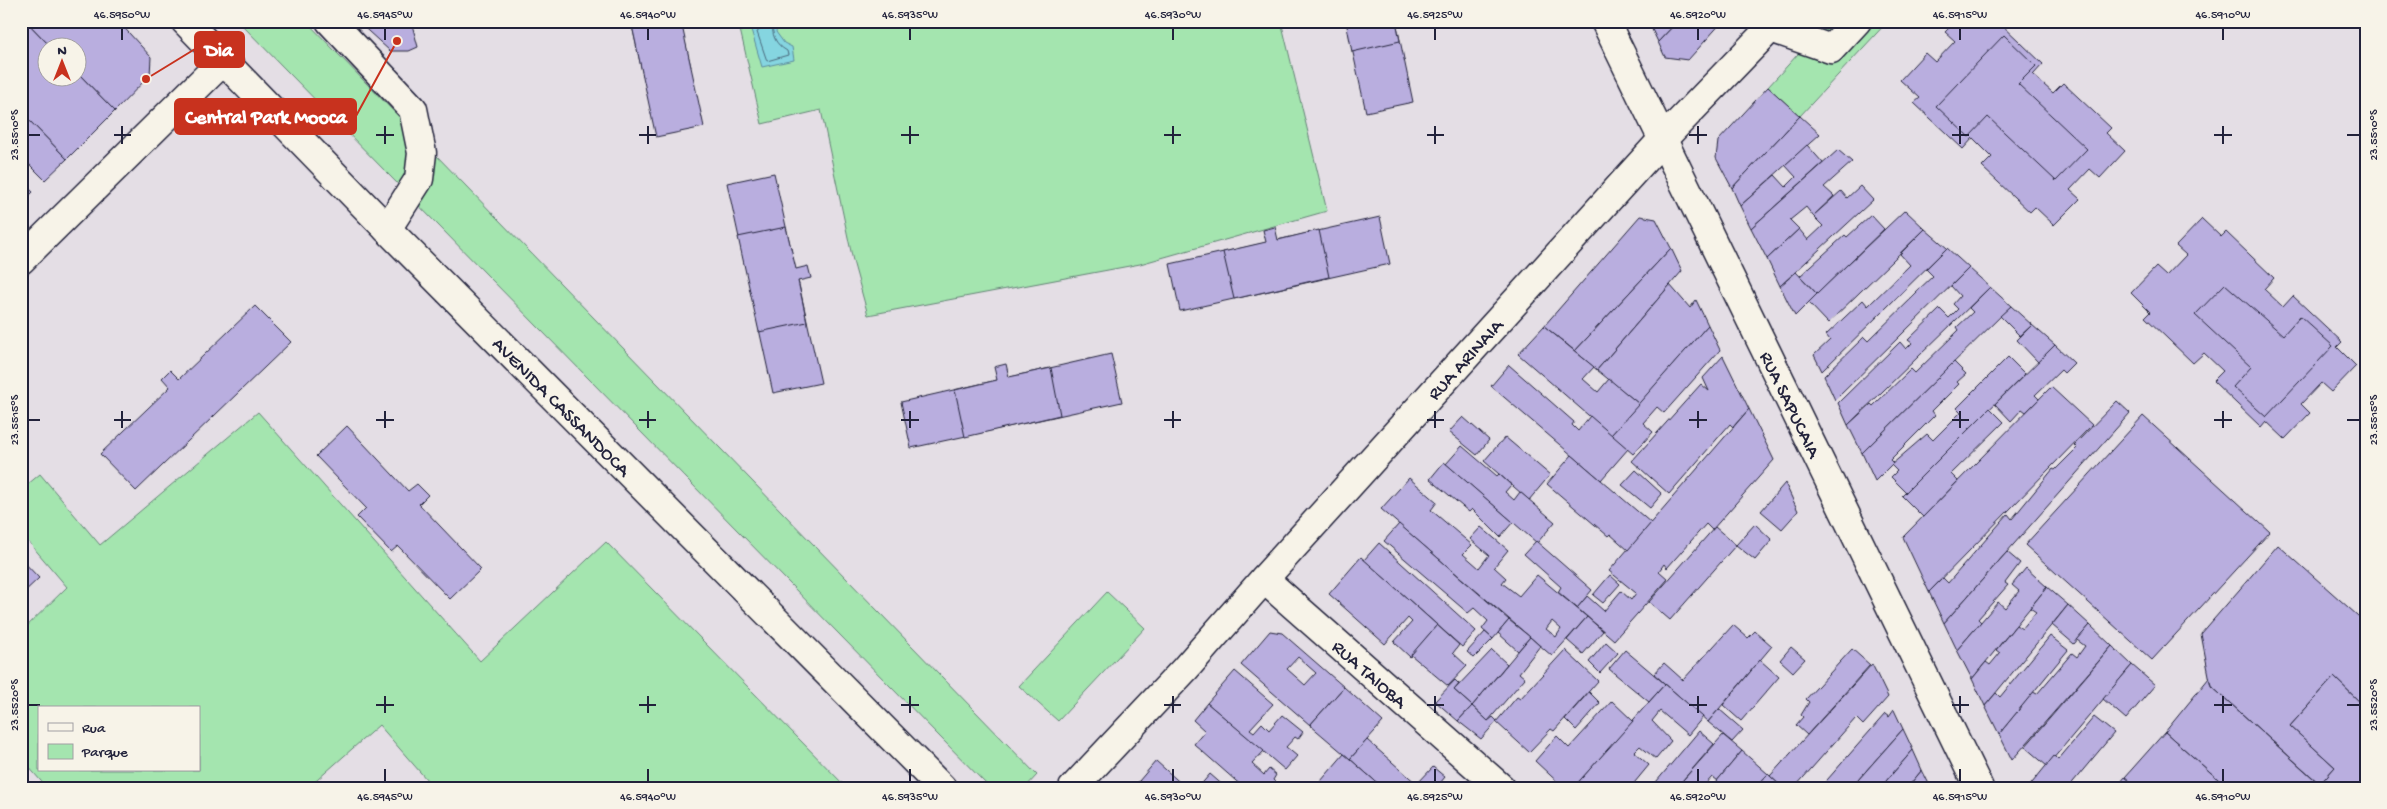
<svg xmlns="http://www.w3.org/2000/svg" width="2387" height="809" font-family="'Gochi Hand',sans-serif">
  <rect width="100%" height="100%" fill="#e4dee5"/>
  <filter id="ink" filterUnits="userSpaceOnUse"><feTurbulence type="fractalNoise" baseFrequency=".02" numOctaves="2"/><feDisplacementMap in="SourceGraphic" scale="10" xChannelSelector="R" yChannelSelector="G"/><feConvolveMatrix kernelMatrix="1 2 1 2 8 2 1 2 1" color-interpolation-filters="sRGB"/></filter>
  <g filter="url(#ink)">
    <g fill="#a4e5af" stroke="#638475" fill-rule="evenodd">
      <polygon points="238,21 306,21 1037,775 1025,788 990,788"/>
      <polygon points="738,21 1281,21 1327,211 1140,264 868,315 853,261 821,110 762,124"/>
      <polygon points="1828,21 1888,21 1800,116 1768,87"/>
      <path d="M258,412L480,661L606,542L847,788H434L379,725L308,788H47L21,758V632L67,587L21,533V490L40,474L100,545ZM39,708H199V770H39Z"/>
      <polygon points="1107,592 1145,628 1058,721 1019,686"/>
    </g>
    <polygon fill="#85d5e0" stroke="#5d8d9e" points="759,21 778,21 776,32 784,43 792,47 794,60 762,67 750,26 760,24"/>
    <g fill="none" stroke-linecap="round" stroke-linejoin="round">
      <path stroke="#4a6a7d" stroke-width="1" d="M764,21V27L757,32L767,61L788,55L787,51C775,44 771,35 773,21"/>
    </g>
    <g fill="#b9aedf" stroke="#22223b" fill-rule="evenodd">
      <polygon points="21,21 26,21 52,48 48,48 48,78 78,78 78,73 115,111 67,159 21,112"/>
      <polygon points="26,21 118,21 151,57 150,75 115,111 78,73 78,48 52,48"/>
      <polygon points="357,21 411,21 418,47 409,51 390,51"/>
      <polygon points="631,21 694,21 681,25 691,67 643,76"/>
      <polygon points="631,21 681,21 704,127 656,137"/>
      <polygon points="1346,21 1396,21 1413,102 1366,112"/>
      <polygon points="1346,21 1396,21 1400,41 1352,52"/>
      <polygon points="1648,21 1678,21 1658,42"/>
      <polygon points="1678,21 1723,21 1688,60 1665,57 1658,42"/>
      <polygon points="1956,21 1987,21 1990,24 1998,21 2043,64 2033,75 2053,93 2063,83 2111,128 2106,133 2125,151 2100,178 2090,169 2070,190 2080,199 2054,225 2035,207 2030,212 1982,167 1992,157 1973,138 1963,149 1914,103 1920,98 1900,80 1925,53 1935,62 1955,41 1945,32"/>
      <polygon points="2004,35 2036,66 2018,84 2087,149 2056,181 1988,117 1969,137 1936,106"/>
      <polygon points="1768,87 1800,116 1732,188 1716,158 1718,141"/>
      <polygon points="21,112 67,159 45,180 21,156"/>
      <polygon points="1800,116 1820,134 1740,206 1732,188"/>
      <polygon points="1807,145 1823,163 1751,228 1740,206 1775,175 1786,187 1796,177 1785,165"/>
      <polygon points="1838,150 1852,162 1824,187 1834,196 1813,216 1806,207 1790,220 1799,229 1767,259 1751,228"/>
      <polygon points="774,173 821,383 773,393 727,183"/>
      <polygon points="21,181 33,192 21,204"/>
      <polygon points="1860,186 1873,200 1780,286 1767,259 1799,229 1808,240 1823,226 1813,216 1841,191 1847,198"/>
      <polygon points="1905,210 1925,229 1828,323 1808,302"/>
      <polygon points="1871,215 1884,229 1817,294 1800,276 1845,235 1847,237"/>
      <polygon points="1640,216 1656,219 1671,248 1575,351 1544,326"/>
      <polygon points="1380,217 1390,264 1180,311 1170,264"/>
      <polygon points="2202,219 2221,237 2226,232 2274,278 2264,289 2283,307 2293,296 2342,342 2337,347 2356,366 2331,392 2321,383 2301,404 2310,413 2285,439 2266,421 2261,427 2213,381 2223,371 2204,353 2193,363 2145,317 2150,312 2131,293 2156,267 2166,276 2186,255 2176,246"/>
      <polygon points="786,227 796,269 808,266 811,278 798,281 807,322 759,332 738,237"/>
      <polygon points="1275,227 1278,240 1319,230 1329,277 1234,299 1223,252 1266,242 1263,230"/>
      <polygon points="1925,229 1947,248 1822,371 1814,355 1830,340 1826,335 1863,300 1868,306 1910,265 1900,254"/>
      <polygon points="1671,248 1682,271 1597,370 1575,351"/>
      <polygon points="1947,248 1969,268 1835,400 1824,376 1864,337 1868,341 1917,293 1916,292 1933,276 1926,269"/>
      <polygon points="1969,268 1990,287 1848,425 1838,403 1900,342 1906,349 1912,343 1908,340 1940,309 1949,318 1958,309 1953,304 1960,296 1951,286"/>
      <polygon points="1796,272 1817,294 1795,316 1780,286"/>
      <polygon points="2225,284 2283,335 2300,316 2333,346 2266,417 2233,387 2251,367 2195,315"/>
      <polygon points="1670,285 1690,308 1696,300 1708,325 1639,404 1597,370"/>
      <polygon points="1990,287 2011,306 1862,453 1848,425 1871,404 1873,406 1911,369 1915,373 1959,330 1957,327 1973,312 1969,308"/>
      <polygon points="255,306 291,342 136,491 100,454 170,387 162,378 170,370 179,379"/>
      <polygon points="2011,306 2032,325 2020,336 2000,316"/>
      <polygon points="1708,325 1720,350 1664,413 1657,407 1643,423 1653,432 1633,454 1611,435"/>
      <polygon points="2032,325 2055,345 2038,362 2017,340"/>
      <polygon points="1544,326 1594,367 1583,379 1598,392 1609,379 1639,404 1611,435 1518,354"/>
      <polygon points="2055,345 2074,363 2064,373 2061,370 2035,395 2039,399 2026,412 2022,409 2011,421 1995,404"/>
      <polygon points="1111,354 1122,402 911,448 901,402"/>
      <polygon points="1723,356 1749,409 1733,427 1730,424 1669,494 1632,461 1701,384 1709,391 1703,378"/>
      <polygon points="2008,357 2025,374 1906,492 1891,477 1897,471 1891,465 1927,434 1933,440 1961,412 1957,408"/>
      <polygon points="1954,362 1966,374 1957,382 1959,384 1932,411 1935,415 1890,460 1893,463 1875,481 1862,453"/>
      <polygon points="1006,364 1009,377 1051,368 1060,415 965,437 955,390 997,380 994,367"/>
      <polygon points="1509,365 1574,422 1572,425 1578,431 1590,416 1628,449 1601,480 1491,386"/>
      <polygon points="2051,387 2092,425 1929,592 1903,537"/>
      <polygon points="2117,401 2130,413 1944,623 1929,592 1943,578 1948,583 2008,514 2012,519 2053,469 2055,470 2077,448 2074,445"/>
      <polygon points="1990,408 2004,422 1951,474 1958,481 1923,517 1902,496"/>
      <polygon points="1749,409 1774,460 1712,530 1706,524 1667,568 1664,564 1659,571 1668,579 1614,640 1577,608 1587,596 1604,611 1621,591 1631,600 1636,593 1609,571"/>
      <polygon points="2143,416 2270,532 2152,660 2025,545"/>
      <polygon points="1463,417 1489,440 1477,455 1449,432"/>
      <polygon points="347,426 408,491 417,484 428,495 419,504 481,569 450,599 398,546 391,552 357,517 366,508 316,456"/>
      <polygon points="1505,437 1550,475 1529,500 1484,461"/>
      <polygon points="1462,446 1497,476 1499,474 1511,485 1505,492 1514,500 1520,492 1555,522 1537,543 1446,464"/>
      <polygon points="1572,455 1651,523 1628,550 1610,534 1608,536 1547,484"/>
      <polygon points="1444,462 1513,522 1500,537 1472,509 1469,512 1430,479"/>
      <polygon points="1636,470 1662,494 1650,508 1622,485"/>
      <path d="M1409,478L1437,502L1431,510L1472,545L1463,554L1479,568L1489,555L1470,539L1481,527L1508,550L1494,567L1506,578L1502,583L1519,596L1537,575L1587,617L1552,656L1381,509ZM1552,621L1561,629L1556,637L1546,629Z"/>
      <polygon points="1785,483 1798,511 1782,529 1761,511"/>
      <polygon points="1399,524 1509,620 1493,639 1482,629 1488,621 1474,608 1468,613 1384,541"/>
      <polygon points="1755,524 1772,540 1755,560 1736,545"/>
      <polygon points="1715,527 1736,545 1670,620 1649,602"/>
      <polygon points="1536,541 1592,590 1577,608 1558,592 1561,587 1524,554"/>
      <polygon points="1379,543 1476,631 1462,647 1364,560"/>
      <polygon points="2278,545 2366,623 2366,708 2334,677 2290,726 2335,767 2320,784 2211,686 2201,634"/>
      <polygon points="2007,552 2020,563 2005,583 2008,585 1978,619 1981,622 1957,650 1944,623"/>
      <polygon points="1361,557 1437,625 1410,657 1394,642 1412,622 1408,618 1385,644 1329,594"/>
      <polygon points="21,559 39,578 21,595"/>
      <polygon points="2026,568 2047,587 1972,679 1957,650 1998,602 2005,608 2019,591 2012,585"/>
      <polygon points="1610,575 1620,584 1603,603 1593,595"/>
      <polygon points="2047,587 2068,605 1985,706 1972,679 1986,662 1990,665 2000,653 1996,650 2016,625 2022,629 2036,612 2030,608"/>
      <polygon points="2068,605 2090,625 2074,644 2052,625"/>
      <polygon points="1587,617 1603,631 1583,654 1567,640"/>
      <polygon points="1509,620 1530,637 1518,651 1498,633"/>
      <polygon points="1437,625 1459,645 1453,653 1467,666 1448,686 1411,655"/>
      <polygon points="1733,625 1748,638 1755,631 1772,646 1708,722 1654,674 1664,663 1683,680"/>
      <polygon points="2090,625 2112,646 2012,760 1999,734 2033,692 2037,694 2072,653 2077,657 2085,646 2077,640"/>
      <path d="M1270,631L1282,633L1344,687L1310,725L1241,665ZM1298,657L1316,673L1305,685L1287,669Z"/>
      <polygon points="1485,632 1493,639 1474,658 1467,652"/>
      <polygon points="2050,636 2068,650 1999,734 1985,706 1996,693 2000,697"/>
      <polygon points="1530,637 1540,646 1519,673 1525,678 1488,721 1472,706"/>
      <polygon points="1606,642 1618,653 1600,673 1589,662"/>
      <polygon points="2112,646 2132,665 2047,766 2025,747"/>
      <polygon points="1791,647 1805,659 1793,672 1780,660"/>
      <polygon points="1852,649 1870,665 1807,735 1796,725 1803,717 1801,715 1809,702 1806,699"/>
      <polygon points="1492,650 1507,664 1472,706 1454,690"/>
      <polygon points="1565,650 1598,681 1554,731 1551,729 1529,752 1496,722 1517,697 1520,699"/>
      <polygon points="1625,650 1665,684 1649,702 1609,669"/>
      <polygon points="1760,660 1779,677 1741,721 1723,705"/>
      <polygon points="1872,664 1888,697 1863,725 1856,718 1796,786 1797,788 1783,788 1770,776"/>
      <polygon points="2132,665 2155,685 2126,719 2103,699"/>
      <polygon points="1235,671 1273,704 1250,729 1254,732 1262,723 1269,730 1282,715 1303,732 1298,739 1295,737 1286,747 1297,756 1285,770 1207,703"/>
      <polygon points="2334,677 2366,708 2366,788 2324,788 2320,784 2335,767 2290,726"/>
      <polygon points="2209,678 2211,686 2324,788 2228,788 2165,732"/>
      <polygon points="1455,680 1459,684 1454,690 1472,706 1458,721 1435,701"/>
      <polygon points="1665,684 1703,717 1688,735 1660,711 1652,721 1671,741 1656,759 1640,746 1634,752 1649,765 1630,788 1573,788"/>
      <polygon points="1344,687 1383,722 1350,759 1310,725"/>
      <polygon points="1589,692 1600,703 1576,730 1565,719"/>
      <polygon points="1612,701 1633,721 1573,788 1564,788 1535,761 1557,736 1569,748"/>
      <polygon points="1207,703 1264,751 1252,764 1264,775 1269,769 1276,775 1273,780 1281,788 1244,788 1194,744 1205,731 1193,720"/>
      <polygon points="1472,706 1488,721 1493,717 1497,721 1481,739 1458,721"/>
      <polygon points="1719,709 1743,730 1732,742 1708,722"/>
      <polygon points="1894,710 1903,729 1851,788 1820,788 1885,714 1889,717"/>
      <polygon points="2094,717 2114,733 2068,788 2028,788 2054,756 2058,760"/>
      <polygon points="1903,729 1913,750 1880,788 1851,788"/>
      <polygon points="1699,731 1714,744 1676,788 1651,788"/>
      <polygon points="2165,732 2228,788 2138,788 2125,777"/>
      <polygon points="1723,735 1742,751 1717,781 1712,777 1702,788 1676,788"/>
      <polygon points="1367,740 1417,784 1433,767 1445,777 1436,788 1383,788 1350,759"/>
      <polygon points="1913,750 1922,770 1907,788 1880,788"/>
      <polygon points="1742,751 1768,774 1755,788 1711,788"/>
      <polygon points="1344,754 1350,759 1383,788 1315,788"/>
      <polygon points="1156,761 1186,788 1147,788 1139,781"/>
      <polygon points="1922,770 1931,788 1907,788"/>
      <polygon points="1210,774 1226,788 1198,788"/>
      <polygon points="1768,774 1770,776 1783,788 1755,788"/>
      <polygon points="2125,777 2138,788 2116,788"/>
      <polygon points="1139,781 1147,788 1132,788"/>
      <polygon points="1299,782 1306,788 1294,788"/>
      <polygon points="1811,782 1817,788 1806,788"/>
    </g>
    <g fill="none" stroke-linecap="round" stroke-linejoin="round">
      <g stroke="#22223b" stroke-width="31">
        <g id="minor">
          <path id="s1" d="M185,21L387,229L942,788"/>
          <polyline points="330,21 413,109 422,153 419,179 387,229"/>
          <path id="s2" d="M1605,21L1979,788"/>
          <polyline points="1771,28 1831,49 1857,21"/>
          <polyline points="21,260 223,61"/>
          <path id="s3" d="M1264,579L1501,788"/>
          <path id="s4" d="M1073,788L1185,669L1264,579L1664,138L1777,21"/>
        </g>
      </g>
      <use href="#minor" stroke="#f7f3e8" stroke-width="28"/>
    </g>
  </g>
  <path fill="none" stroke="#22223b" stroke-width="2" d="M122,28V40M385,28V40M648,28V40M910,28V40M1173,28V40M1435,28V40M1698,28V40M1960,28V40M2223,28V40M122,126V144M385,126V144M648,126V144M910,126V144M1173,126V144M1435,126V144M1698,126V144M1960,126V144M2223,126V144M28,135H40M114,135H131M376,135H394M639,135H656M901,135H919M1164,135H1181M1427,135H1444M1689,135H1707M1952,135H1969M2214,135H2232M2347,135H2360M122,411V428M385,411V428M648,411V428M910,411V428M1173,411V428M1435,411V428M1698,411V428M1960,411V428M2223,411V428M28,420H40M114,420H131M376,420H394M639,420H656M901,420H919M1164,420H1181M1427,420H1444M1689,420H1707M1952,420H1969M2214,420H2232M2347,420H2360M385,696V713M648,696V713M910,696V713M1173,696V713M1435,696V713M1698,696V713M1960,696V713M2223,696V713M28,705H40M376,705H394M639,705H656M901,705H919M1164,705H1181M1427,705H1444M1689,705H1707M1952,705H1969M2214,705H2232M2347,705H2360M385,769V782M648,769V782M910,769V782M1173,769V782M1435,769V782M1698,769V782M1960,769V782M2223,769V782"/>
  <g text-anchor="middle" stroke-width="4" stroke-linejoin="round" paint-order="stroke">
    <g font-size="19" fill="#22223b" stroke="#f7f3e8">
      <text dy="7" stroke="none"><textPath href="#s4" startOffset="581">RUA ARINAIA</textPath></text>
      <text dy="7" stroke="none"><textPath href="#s2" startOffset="426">RUA SAPUCAIA</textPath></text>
      <text dy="7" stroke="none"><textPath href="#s1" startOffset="539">AVENIDA CASSANDOCA</textPath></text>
      <text dy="7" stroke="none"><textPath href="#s3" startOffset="142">RUA TAIOBA</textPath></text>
    </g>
  </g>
  <path fill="none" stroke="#c8321e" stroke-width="2" d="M146 79L195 49M397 41L356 116"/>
  <g fill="#c8321e" stroke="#f7f3e8" stroke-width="2">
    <circle cx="146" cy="79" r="5"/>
    <circle cx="397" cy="41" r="5"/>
  </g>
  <g fill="#c8321e" stroke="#c8321e" stroke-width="2">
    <rect x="195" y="32" width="49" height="35" rx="5"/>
    <rect x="175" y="99" width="181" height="35" rx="5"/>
  </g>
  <g font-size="20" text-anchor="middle" font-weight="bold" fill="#fff">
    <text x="219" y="56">Dia</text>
    <text x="266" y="123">Central Park Mooca</text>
  </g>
  <rect width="2387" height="809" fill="none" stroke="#f7f3e8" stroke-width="55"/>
  <rect x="38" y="706" width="162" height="65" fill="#f7f3e8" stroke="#a29fa3"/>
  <rect x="48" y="723" width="25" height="8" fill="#f7f3e8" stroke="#a29fa3"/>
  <text x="82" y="732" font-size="15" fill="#22223b">Rua</text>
  <rect x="48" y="744" width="25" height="15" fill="#a4e5af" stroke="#a29fa3"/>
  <text x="82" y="756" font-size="15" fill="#22223b">Parque</text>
  <g transform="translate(62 62)"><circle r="24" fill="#f7f3e8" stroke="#a29fa3"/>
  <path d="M0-4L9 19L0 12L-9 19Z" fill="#c8321e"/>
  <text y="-8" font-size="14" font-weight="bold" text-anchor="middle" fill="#22223b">N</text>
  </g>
  <rect x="28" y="28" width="2332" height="754" fill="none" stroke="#22223b" stroke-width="2"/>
  <g font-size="12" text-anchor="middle" fill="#22223b">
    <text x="122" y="18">46.5950°W</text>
    <text x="385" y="18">46.5945°W</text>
    <text x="648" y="18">46.5940°W</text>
    <text x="910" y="18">46.5935°W</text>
    <text x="1173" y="18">46.5930°W</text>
    <text x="1435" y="18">46.5925°W</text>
    <text x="1698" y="18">46.5920°W</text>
    <text x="1960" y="18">46.5915°W</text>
    <text x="2223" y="18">46.5910°W</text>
    <text transform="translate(14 135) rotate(-90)" y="4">23.5510°S</text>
    <text transform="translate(2373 135) rotate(-90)" y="4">23.5510°S</text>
    <text transform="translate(14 420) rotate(-90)" y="4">23.5515°S</text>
    <text transform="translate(2373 420) rotate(-90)" y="4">23.5515°S</text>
    <text transform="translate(14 705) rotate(-90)" y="4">23.5520°S</text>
    <text transform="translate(2373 705) rotate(-90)" y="4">23.5520°S</text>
    <text x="385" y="800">46.5945°W</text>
    <text x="648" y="800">46.5940°W</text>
    <text x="910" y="800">46.5935°W</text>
    <text x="1173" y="800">46.5930°W</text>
    <text x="1435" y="800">46.5925°W</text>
    <text x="1698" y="800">46.5920°W</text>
    <text x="1960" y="800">46.5915°W</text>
    <text x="2223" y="800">46.5910°W</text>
  </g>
</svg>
